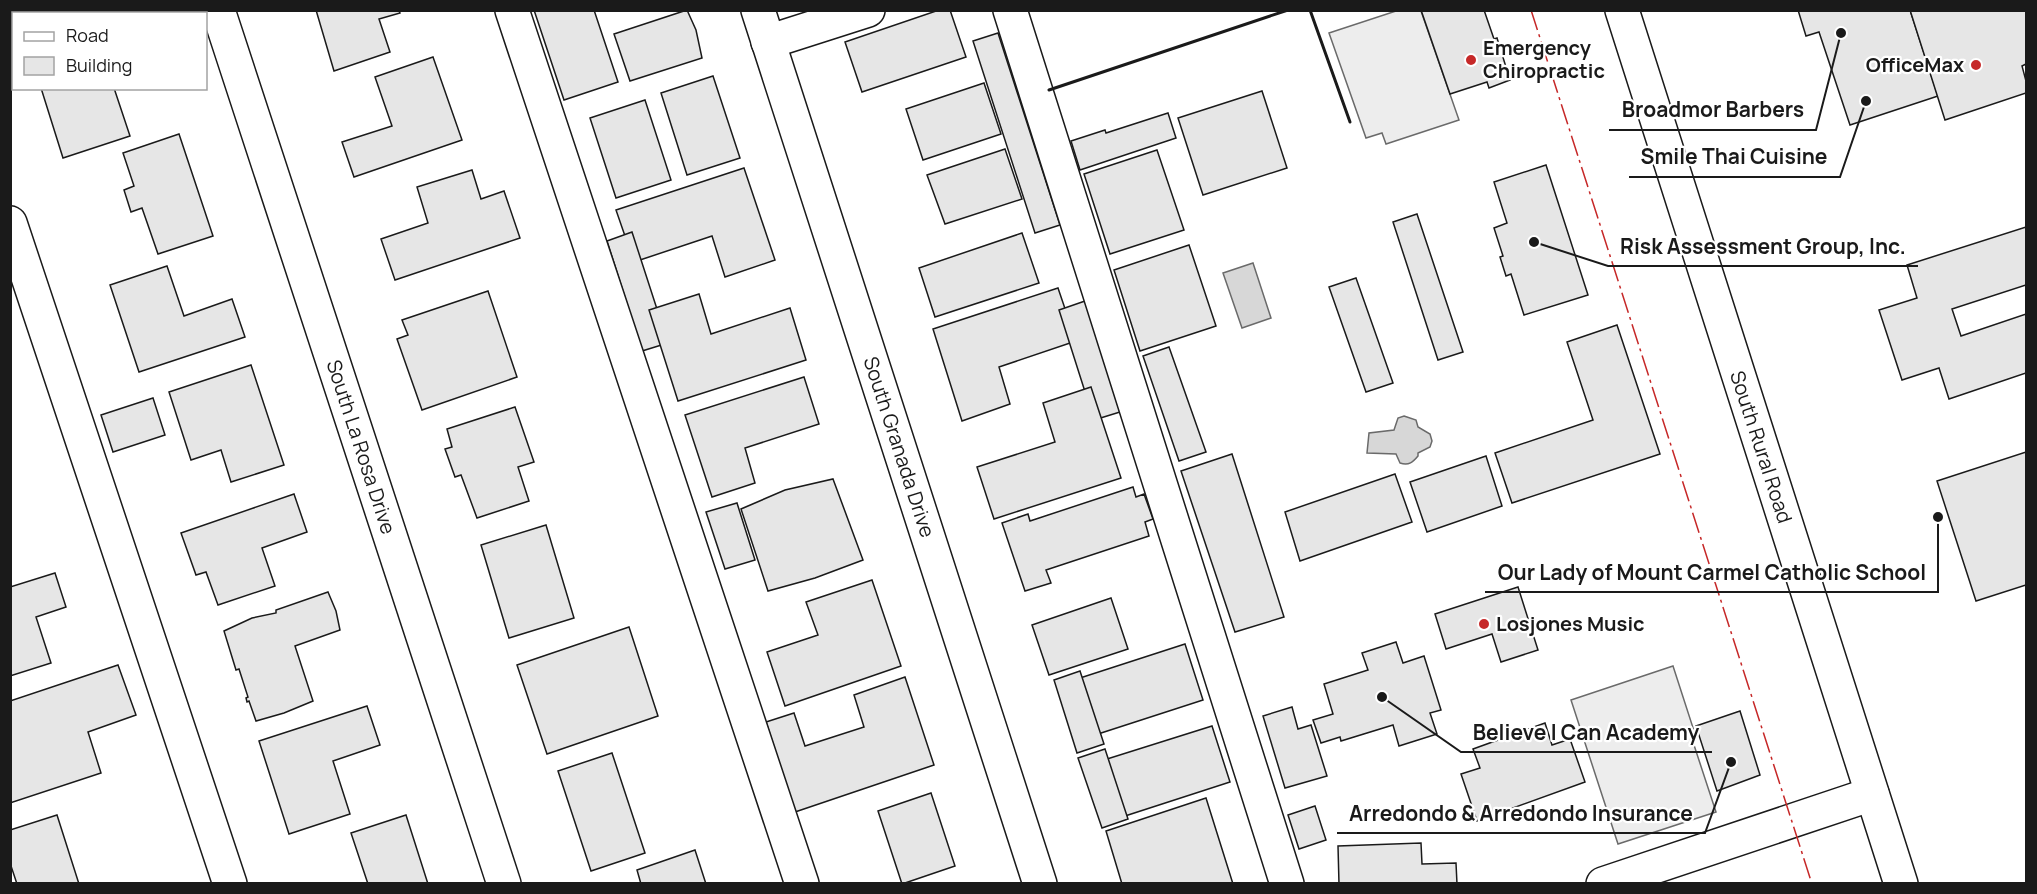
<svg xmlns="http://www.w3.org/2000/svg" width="2037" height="894" font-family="Manrope,sans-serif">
  <rect width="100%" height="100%" fill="#fff"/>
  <g fill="#ededed" stroke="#6a6a6a" stroke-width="1.5">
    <polygon points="1399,10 1421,11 1459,120 1386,144 1382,133 1366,138 1329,33"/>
    <polygon points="1673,666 1696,737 1692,739 1716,812 1618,844 1571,700"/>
  </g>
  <g fill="#d7d7d7" stroke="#6a6a6a" stroke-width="1.5">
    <polygon points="1253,263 1271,318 1242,328 1223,273"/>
    <path d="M1404,416L1416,420L1418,427L1430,434L1432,441L1430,447L1418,453V456C1413,462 1409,466 1400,463L1396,454L1367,453L1369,433L1394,430L1398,418Z"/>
  </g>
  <g fill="#e6e6e6" stroke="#1a1a1a" stroke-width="1.5">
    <polygon points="316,10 399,10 400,13 379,19 390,52 334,71"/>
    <polygon points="534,10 594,10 618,82 564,100"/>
    <polygon points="687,10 696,30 702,58 630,81 614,34"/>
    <polygon points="939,10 950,10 966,57 862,92 845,42"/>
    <polygon points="1421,10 1484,10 1494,39 1497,38 1510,80 1489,88 1487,82 1450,94"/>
    <polygon points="1798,10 1910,10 1938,96 1850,125 1819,32 1806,36"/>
    <polygon points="1910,10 2026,10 2026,64 2022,66 2026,81 2026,93 1945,120"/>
    <polygon points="998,33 1060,225 1035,233 973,41"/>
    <polygon points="433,57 462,140 354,177 342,142 392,126 375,77"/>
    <polygon points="713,76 740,158 687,175 661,93"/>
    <polygon points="984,83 1001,134 923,160 906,109"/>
    <polygon points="41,88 114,88 130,136 63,158"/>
    <polygon points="1262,91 1287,168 1203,195 1178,118"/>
    <polygon points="645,100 671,180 616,198 590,118"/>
    <polygon points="1168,113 1176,138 1080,170 1071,141 1105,130 1106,133"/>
    <polygon points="179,134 213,236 158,254 142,208 131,212 124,190 134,186 123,153"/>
    <polygon points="1005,149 1022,199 945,224 927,175"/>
    <polygon points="1157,150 1184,230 1110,254 1084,174"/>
    <polygon points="1546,165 1588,295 1524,315 1511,274 1506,276 1500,257 1503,256 1494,228 1507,223 1494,182"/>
    <polygon points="744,168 775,260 725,277 712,236 634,262 616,210"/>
    <polygon points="472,170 481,199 504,191 520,238 395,280 381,239 428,223 417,187"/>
    <polygon points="1417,214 1463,352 1438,360 1393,222"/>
    <polygon points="2026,227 2026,285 1952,309 1961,336 2026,314 2026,373 1949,399 1939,368 1902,380 1879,310 1917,298 1907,265"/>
    <polygon points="632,232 668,343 642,351 607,241"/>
    <polygon points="1022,233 1039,283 935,317 919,268"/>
    <polygon points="1189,245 1216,326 1140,351 1114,270"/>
    <polygon points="167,266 184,316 232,299 245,337 139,372 110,285"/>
    <polygon points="1356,278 1393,383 1366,392 1329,287"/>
    <polygon points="1058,288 1076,341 999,367 1010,404 962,421 933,329"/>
    <polygon points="488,291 517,377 422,410 397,339 408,335 402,320"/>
    <polygon points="699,294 711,334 790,308 806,360 678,401 649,310"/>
    <polygon points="1085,301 1120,412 1094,420 1059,310"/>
    <polygon points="1617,325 1660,454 1512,503 1495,453 1593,420 1567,342"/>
    <polygon points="1169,347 1206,452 1179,461 1143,356"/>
    <polygon points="251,365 284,465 231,482 221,450 191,460 169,392"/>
    <polygon points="804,377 819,424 745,448 755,483 712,497 685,415"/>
    <polygon points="1091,387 1121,478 994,519 977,467 1055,442 1043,403"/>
    <polygon points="153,398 165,435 113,452 101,415"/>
    <polygon points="515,407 534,462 518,467 529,501 477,518 461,475 455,477 445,449 452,447 447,429"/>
    <polygon points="2026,452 2026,585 1976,601 1937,481"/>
    <polygon points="1232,454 1284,617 1235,632 1181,471"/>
    <polygon points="1486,456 1502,506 1427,532 1410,482"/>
    <polygon points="1395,474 1412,522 1300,561 1285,512"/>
    <polygon points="833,479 863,560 815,578 768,591 741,509 785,490"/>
    <polygon points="1133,487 1136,497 1144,494 1153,519 1145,522 1149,536 1046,570 1051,583 1025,591 1002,523 1028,514 1030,521"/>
    <polygon points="294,494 307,532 262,548 275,586 218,605 206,572 196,575 181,533"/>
    <polygon points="737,503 755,560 725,569 706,512"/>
    <polygon points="546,525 574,618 509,638 481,545"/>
    <polygon points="55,573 66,607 36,617 51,663 10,676 10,587"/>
    <polygon points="872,580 901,666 785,706 767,652 818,635 806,602"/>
    <polygon points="1518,587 1538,650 1501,662 1492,634 1446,649 1435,614"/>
    <polygon points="328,592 336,611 340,630 295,646 313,701 284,713 256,721 249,701 247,702 246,698 248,697 239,669 236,670 224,631 252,618 276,613 276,610"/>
    <polygon points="1111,598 1128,649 1049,675 1032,625"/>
    <polygon points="629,627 658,716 547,754 517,665"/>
    <polygon points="1396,642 1403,663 1424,656 1441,710 1430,713 1437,734 1399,746 1393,725 1341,741 1340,737 1321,743 1313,720 1333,714 1324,684 1368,670 1362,653"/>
    <polygon points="1185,644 1203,700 1098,734 1080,678"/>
    <polygon points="118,665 136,715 88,732 101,773 10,803 10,701"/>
    <polygon points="1080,671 1104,744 1077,753 1054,680"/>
    <polygon points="905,677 934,765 795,812 766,722 794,713 805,746 864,727 854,695"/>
    <polygon points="367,706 380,745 333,761 350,814 289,834 259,741"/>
    <polygon points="1292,707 1298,729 1311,725 1327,776 1285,788 1263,716"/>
    <polygon points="1740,711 1760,775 1717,791 1696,726"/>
    <polygon points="1545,723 1552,745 1570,739 1585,782 1477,821 1461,774 1480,768 1473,749"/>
    <polygon points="1212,726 1230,782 1125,816 1107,759"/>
    <polygon points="1105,749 1128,819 1102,828 1078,758"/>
    <polygon points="612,753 645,853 591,871 558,771"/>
    <polygon points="931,793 955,866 902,884 878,811"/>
    <polygon points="1206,798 1233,884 1122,884 1106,831"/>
    <polygon points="1315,806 1326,840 1299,849 1288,815"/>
    <polygon points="57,815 79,884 17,884 10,863 10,830"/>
    <polygon points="406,815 428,884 368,884 351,833"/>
    <polygon points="1421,843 1422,864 1456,863 1457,884 1339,884 1338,846"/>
    <polygon points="695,850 706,884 641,884 637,870"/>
  </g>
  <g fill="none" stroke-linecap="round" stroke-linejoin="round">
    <g stroke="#1a1a1a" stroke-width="36">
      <g id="minor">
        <polyline points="218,10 504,884"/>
        <polyline points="512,10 802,884"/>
        <polyline points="758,10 1040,884"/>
        <polyline points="1010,10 1287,884"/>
        <polyline points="83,14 92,10"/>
        <polyline points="10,39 14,37"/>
        <polyline points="768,42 868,10"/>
        <polyline points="10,223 230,884"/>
        <polyline points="1603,884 1872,794"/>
      </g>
    </g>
    <g stroke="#1a1a1a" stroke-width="36">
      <polyline id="major" points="1622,10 1901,884"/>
    </g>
    <use href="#minor" stroke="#fff" stroke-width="33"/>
    <use href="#major" stroke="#fff" stroke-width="33"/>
    <g stroke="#1a1a1a" stroke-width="3">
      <polyline points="1310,10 1350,122"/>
      <polyline points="1049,90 1288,10"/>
    </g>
    <polyline stroke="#c62828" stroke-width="1.5" stroke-dasharray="21 4.5 3 4.5" stroke-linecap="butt" points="1531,10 1812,884"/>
  </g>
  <g fill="#c62828" stroke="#fff" stroke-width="2">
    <circle cx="1471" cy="60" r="6"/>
    <circle cx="1976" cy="65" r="6"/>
    <circle cx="1484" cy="624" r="6"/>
  </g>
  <g text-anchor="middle" stroke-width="4.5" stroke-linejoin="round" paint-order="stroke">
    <g font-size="20" font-weight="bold" fill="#1a1a1a" stroke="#fff" text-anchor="start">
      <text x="1483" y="55">Emergency<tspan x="1483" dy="23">Chiropractic</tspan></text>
      <text x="1964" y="72" text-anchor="end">OfficeMax</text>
      <text x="1496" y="631">Losjones Music</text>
    </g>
    <g font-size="20" fill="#1a1a1a" stroke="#fff">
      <text transform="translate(361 447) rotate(72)" y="7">South La Rosa Drive</text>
      <text transform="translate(899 447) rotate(72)" y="7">South Granada Drive</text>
      <text transform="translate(1761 447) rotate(72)" y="7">South Rural Road</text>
    </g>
  </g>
  <path fill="none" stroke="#1a1a1a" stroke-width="2" d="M1841 33L1816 130H1609M1866 101L1840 177H1629M1534 242L1608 266H1918M1938 517L1938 592H1485M1382 697L1461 752H1712M1731 762L1705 833H1337"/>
  <g fill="#1a1a1a" stroke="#fff" stroke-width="2">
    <circle cx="1841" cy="33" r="6"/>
    <circle cx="1866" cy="101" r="6"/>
    <circle cx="1534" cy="242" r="6"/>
    <circle cx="1938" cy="517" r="6"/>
    <circle cx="1382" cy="697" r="6"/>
    <circle cx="1731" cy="762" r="6"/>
  </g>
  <g font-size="21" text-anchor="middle" font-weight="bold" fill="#1a1a1a" stroke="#fff" stroke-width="4.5" stroke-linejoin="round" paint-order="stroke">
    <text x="1713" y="117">Broadmor Barbers</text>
    <text x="1734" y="164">Smile Thai Cuisine</text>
    <text x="1763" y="254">Risk Assessment Group, Inc.</text>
    <text x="1712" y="580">Our Lady of Mount Carmel Catholic School</text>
    <text x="1586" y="740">Believe I Can Academy</text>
    <text x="1521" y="821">Arredondo &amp; Arredondo Insurance</text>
  </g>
  <rect width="2037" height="894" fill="none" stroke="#1a1a1a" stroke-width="24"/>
  <rect x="12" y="12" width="195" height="78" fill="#ffffff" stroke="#a3a3a3" stroke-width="1.5"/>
  <rect x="24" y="32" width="30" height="9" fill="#ffffff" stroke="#a3a3a3" stroke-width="1.5"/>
  <text x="66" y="42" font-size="18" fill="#1a1a1a">Road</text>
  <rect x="24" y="57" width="30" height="18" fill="#e6e6e6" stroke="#a3a3a3" stroke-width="1.5"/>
  <text x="66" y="72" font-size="18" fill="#1a1a1a">Building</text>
</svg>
